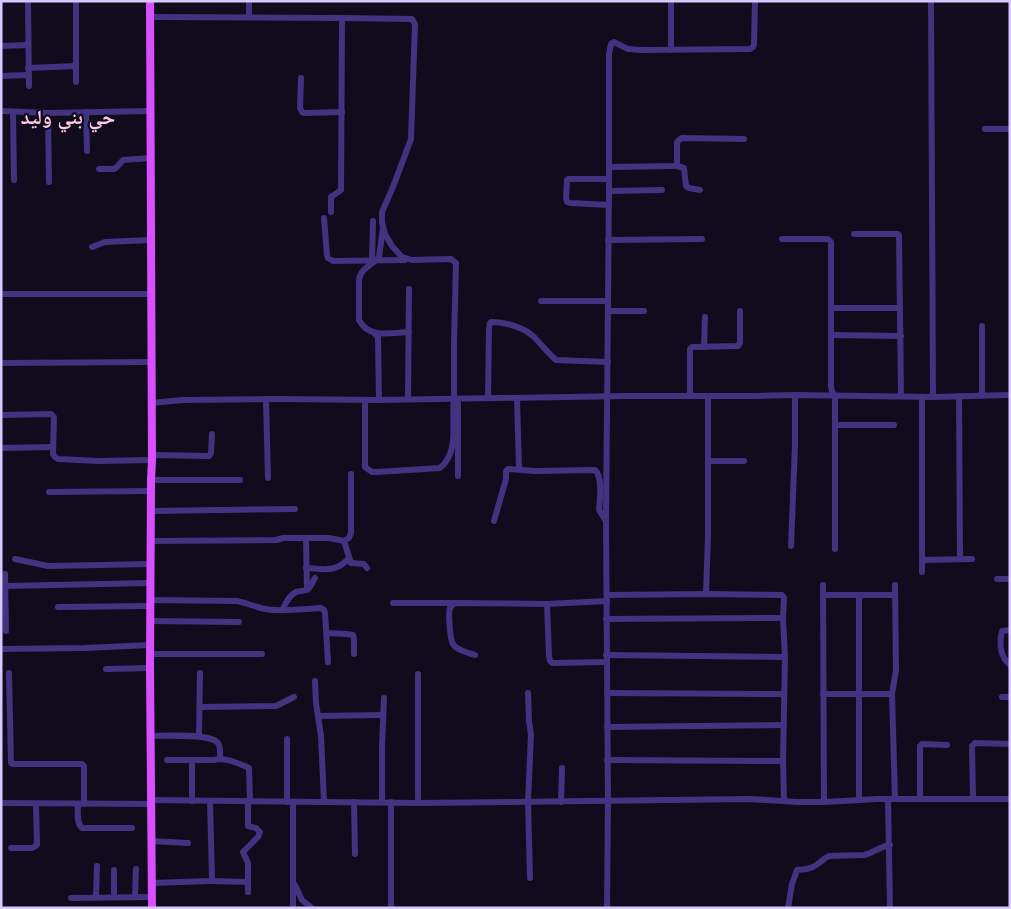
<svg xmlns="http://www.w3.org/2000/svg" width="1011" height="909" font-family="'Work Sans','Noto Naskh Arabic',sans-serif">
  <rect width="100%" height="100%" fill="#110b1e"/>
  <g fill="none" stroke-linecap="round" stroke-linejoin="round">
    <g stroke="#423380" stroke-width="6">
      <polyline points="28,1 29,86"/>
      <polyline points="76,1 76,82"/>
      <polyline points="249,1 249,17"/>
      <polyline points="931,1 933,397"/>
      <path d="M150,17L342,18L412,19L415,24L411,139L393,187L382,212V222L385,234L392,246L402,257L412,260L451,259L456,263L454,343V398C451,421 460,452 440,468L377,472H372L365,467V400"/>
      <polyline points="1,46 28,45"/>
      <polyline points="671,50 671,1"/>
      <polyline points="28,68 76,66"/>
      <polyline points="1,76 28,75"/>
      <polyline points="301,78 300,108 302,112 304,113 342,112"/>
      <polyline points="1,111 48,113 150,111"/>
      <polyline points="13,112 14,180"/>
      <polyline points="86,112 87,151"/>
      <polyline points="48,113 49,182"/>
      <polyline points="985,129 1010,129"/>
      <polyline points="677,166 684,168 686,186 689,188 700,190"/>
      <polyline points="609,167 677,166 677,142 679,140 682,138 744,139"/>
      <polyline points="99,169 114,169 117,167 123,160 151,158"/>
      <polyline points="609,191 662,190"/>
      <polyline points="609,205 570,203 567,202 566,198 567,180 568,179 609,179"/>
      <polyline points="331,212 331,197 341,190 342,18"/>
      <polyline points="324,218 327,255 328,258 333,261 405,260"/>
      <path d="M383,228L379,257C372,266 361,267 359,280V320C369,339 390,333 409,332"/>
      <polyline points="854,234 898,234 899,235 901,396"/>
      <polyline points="782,239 827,239 829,240 831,242 831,386 832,392 835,395 835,549"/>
      <polyline points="608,240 702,239"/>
      <polyline points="92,247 105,242 151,240"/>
      <polyline points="372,260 373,221"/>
      <polyline points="1,294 151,294"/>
      <polyline points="541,301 608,301"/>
      <polyline points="831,308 900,308"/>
      <polyline points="608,311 644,311"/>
      <polyline points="982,326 982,395"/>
      <polyline points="375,334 378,337 379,400"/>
      <polyline points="831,335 901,336"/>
      <polyline points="704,347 705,317"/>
      <polyline points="1,363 151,362"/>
      <polyline points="690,396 690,349 692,347 738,346 740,343 740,311"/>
      <polyline points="959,396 960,559"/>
      <polyline points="922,397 922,572"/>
      <path d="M488,398L489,328L490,323L491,322C505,322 523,327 533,336C541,344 548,353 556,360L608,362"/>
      <polyline points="517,398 519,469"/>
      <polyline points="266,399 268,478"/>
      <polyline points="408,399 409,289"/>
      <polyline points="458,400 458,476"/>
      <polyline points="151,403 183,400 278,399 379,400 624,396 757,396 795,395 933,397 1010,395"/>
      <polyline points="1,415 51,414 54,417 53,454 55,457 58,459 98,461 152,460"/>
      <polyline points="835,425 894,425"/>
      <polyline points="1,448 53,447"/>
      <polyline points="152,455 209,456 211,453 212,434"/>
      <polyline points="708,461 744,461"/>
      <polyline points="151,480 240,480"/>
      <polyline points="49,492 151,491"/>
      <polyline points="151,511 295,509"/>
      <path d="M494,521L506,479V471L508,469L535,471L595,470C603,477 600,500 599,510L606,521"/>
      <polyline points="306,538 307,590"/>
      <polyline points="150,541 276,540 283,538 329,538 344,541 349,538 351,533 351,474"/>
      <polyline points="344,541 351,563 364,564 367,568"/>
      <polyline points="791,546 795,446 795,395"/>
      <polyline points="15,559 48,566 150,564"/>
      <polyline points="922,560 972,559"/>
      <path d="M306,568C324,569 336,573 349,558"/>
      <polyline points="5,574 6,631"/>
      <polyline points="997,579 1010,579"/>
      <polyline points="823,585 824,802"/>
      <polyline points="6,586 150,583"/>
      <polyline points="706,594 708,537 708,396"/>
      <polyline points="607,595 706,594 782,595 784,598 783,618 785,657"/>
      <polyline points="823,595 895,595"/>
      <polyline points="859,595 859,800"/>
      <path d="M150,600L237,601C247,603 255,607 265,609C280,612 305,609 321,608L324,610L325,613L328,662"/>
      <polyline points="393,603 455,603"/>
      <polyline points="547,604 549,656 550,661 552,663 606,662"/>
      <polyline points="58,607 150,606"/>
      <path d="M283,609C285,604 290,595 296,592C299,590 305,592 308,589C311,587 313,581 315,578"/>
      <polyline points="606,619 783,618"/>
      <polyline points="150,621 239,622"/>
      <path d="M1010,630L1002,631C999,643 1000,657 1010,665"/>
      <polyline points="327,633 347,634 353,635 354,639 354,654"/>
      <polyline points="1,649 85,648 150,645"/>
      <polyline points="150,654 262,654"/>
      <path d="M475,655C468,652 457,651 453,644C450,639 448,613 450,608C451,605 454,604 456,603L547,604L607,601"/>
      <polyline points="606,655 785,657 783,761 784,800"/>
      <polyline points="106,669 150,668"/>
      <polyline points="9,673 11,763 13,764 82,764 84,766 84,804"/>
      <polyline points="315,681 316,703 321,736 324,802"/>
      <polyline points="528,693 529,721 531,735 528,802 530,878"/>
      <polyline points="607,693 784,694"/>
      <polyline points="823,694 892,694"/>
      <polyline points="1002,697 1010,697"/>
      <polyline points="200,707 276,706 294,697"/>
      <polyline points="318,716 383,715"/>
      <polyline points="607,727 784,725"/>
      <path d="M150,736C164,736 210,733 218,743C221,747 220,753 220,758"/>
      <polyline points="199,736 200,673"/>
      <path d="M167,760H213C226,757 237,763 249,768L250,801"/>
      <polyline points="192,760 192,801"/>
      <polyline points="607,760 783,761"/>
      <polyline points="888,799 890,908"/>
      <polyline points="895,799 892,694 896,670 895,585"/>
      <polyline points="920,799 920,746 922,744 947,745"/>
      <polyline points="973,799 972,746 975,743 1010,744"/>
      <polyline points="151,800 418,803 750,799 798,802 824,802 878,799 1010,799"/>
      <polyline points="248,801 248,826 256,828 260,832 258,837 243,852 248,863 248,892"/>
      <polyline points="287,802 287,739"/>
      <polyline points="293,802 293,908"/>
      <polyline points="354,802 355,854"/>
      <polyline points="382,802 382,745 384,698"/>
      <polyline points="391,802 391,908"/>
      <polyline points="561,802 562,768"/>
      <polyline points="1,803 151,804"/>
      <polyline points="418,803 418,674"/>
      <path d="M78,804C78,811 76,823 82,828H132"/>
      <polyline points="151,841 188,843"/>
      <polyline points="11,848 32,848 37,845 36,804"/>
      <polyline points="210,881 248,882"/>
      <polyline points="152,883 210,881 212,879 210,801"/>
      <polyline points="295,885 302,900 312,908"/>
      <polyline points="96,897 97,866"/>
      <polyline points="114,897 114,870"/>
      <polyline points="135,897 136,869"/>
      <polyline points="71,898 152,897"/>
      <polyline points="607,908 608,801 606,521 609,191 609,54 611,44 614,42 628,49 641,50 750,49 753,47 754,45 755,1"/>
      <path d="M788,908L792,884L797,870C801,869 806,870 810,868C818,866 822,859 829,856L864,855C874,853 878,847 890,845"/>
    </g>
    <polyline stroke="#d94fff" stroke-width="8" points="150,1 152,460 151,480 150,668 152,908"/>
  </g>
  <g text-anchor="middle" stroke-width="4.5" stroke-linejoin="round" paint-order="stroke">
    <g font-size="20" font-weight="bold" fill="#ffcae3" stroke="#110b1e">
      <text x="68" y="124">حي بني وليد</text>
    </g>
  </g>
  <rect width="1011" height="909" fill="none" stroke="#d7c8ff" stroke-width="5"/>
</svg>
